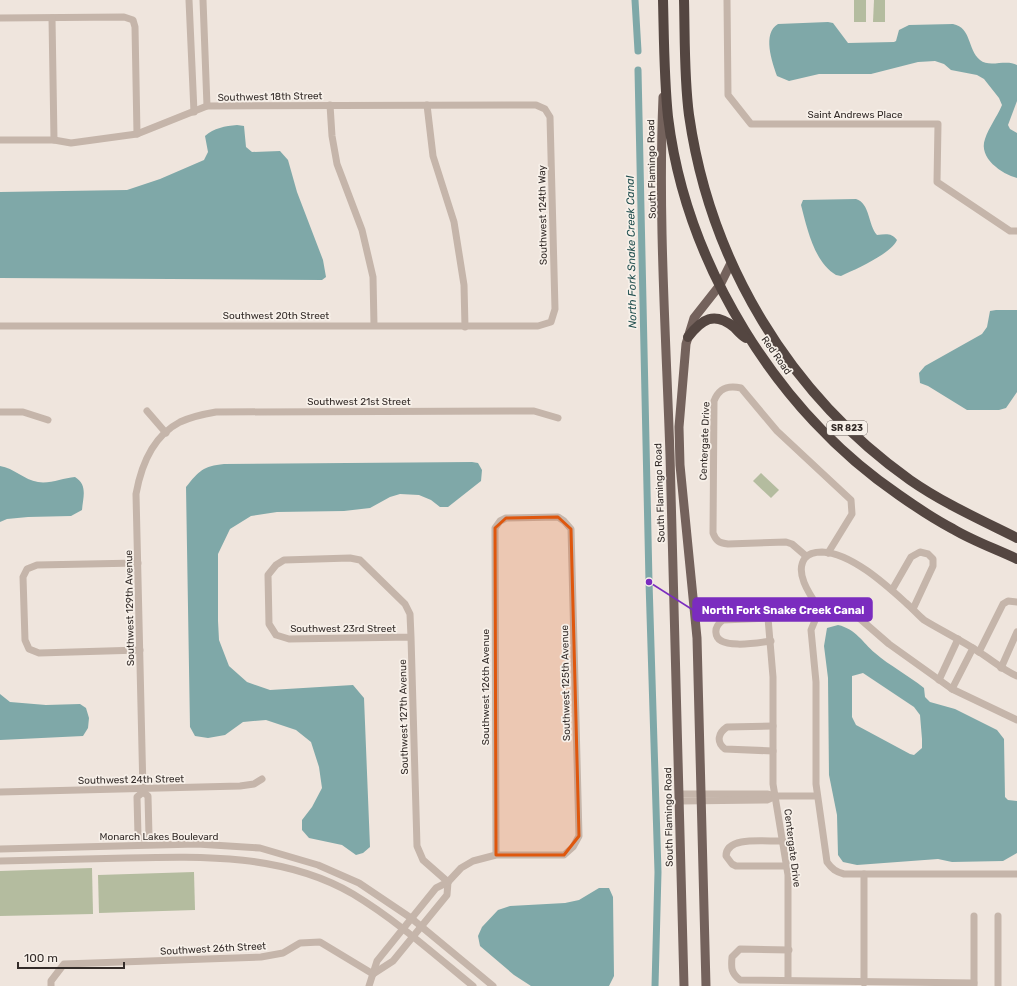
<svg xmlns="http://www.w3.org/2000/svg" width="1017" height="986" font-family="Rubik,sans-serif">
  <rect width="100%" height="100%" fill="#efe5dd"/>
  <g fill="#b4bc9f">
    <rect x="854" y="0" width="12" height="22"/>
    <polygon points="874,0 885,0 885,22 873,22"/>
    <polygon points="761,473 779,490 771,498 753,481"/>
    <polygon points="92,868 93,914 0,916 0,871"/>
    <polygon points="194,872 195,910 99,913 98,875"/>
  </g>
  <g fill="#7fa8a8" fill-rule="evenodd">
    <path d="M828,22L833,23L848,43L894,42L896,41L899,30L909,25L953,24C972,28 967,49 980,60C989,68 1006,59 1017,65V101L1008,125L1010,129L1017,133V178C1002,174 978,158 985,139C989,127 997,117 1002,105L999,98L984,79L977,75L951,70L944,64L935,61L918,62L871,74H819L789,81L777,76C772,62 762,33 778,24Z"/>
    <path d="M237,125L244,126L246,147L252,152L280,151L288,160L297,192L323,260L326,277L322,280L0,278V192L127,190L160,179L204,160L208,152L205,136C214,128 225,126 237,125Z"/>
    <path d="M856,199C870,203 868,225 877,235C886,234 892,233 897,240C891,254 856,269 841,276L836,275C814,262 807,228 801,205L803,200Z"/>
    <polygon points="996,310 1017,310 1017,392 1006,408 999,410 967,410 928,386 920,383 919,373 925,366 982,334 987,327 990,311"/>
    <path d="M472,462L478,463L482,470L481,481L448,507H440L431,500L419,495L400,494L390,497L370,508L344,511L277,512L251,516L230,529L218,554V621L219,640L229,666L247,682L270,690L353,685L364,698L370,847L363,853L356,855L342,845L309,838L302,830V820L312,807L322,788L319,767L311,742L296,730L266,720L243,722L225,735L208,738L195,736L190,727L186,487C199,471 203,466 224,464Z"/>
    <path d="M0,466C14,468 24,480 38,482C50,484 63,478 75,477C88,485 83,497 82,510L71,516L28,517L7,519L0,522Z"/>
    <path d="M838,625C856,629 862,642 875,653C890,666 908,675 924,688L925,697L930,702L955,709L997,730L1004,739L1005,797L1008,800L1017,801V853L1003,861L952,862L938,859L857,865L843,862L838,855L837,815L829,775L828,678L824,646L827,628ZM863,673L914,707L920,715L922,739V748L914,755L910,754L856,725L852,717V676Z"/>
    <polygon points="0,694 10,702 46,705 80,704 86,708 89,718 88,728 83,736 0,740"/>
    <polygon points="599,888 609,888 613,897 614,976 609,986 531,986 514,975 480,946 478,936 482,927 498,910 510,906 565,903 579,900"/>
  </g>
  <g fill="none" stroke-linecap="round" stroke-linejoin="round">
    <g stroke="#7fa8a8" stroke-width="7">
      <polyline points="635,0 638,51"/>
      <polyline points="638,70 649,582 658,872 655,986"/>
    </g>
    <g stroke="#c5b5aa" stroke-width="7">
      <polyline points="189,0 194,112"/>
      <polyline points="203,0 207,106"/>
      <polyline points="727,0 728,95 751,124 938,124 937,182 1010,231 1017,231"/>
      <polyline points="0,18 124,17 133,20 135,27 137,134"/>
      <polyline points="52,18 54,140"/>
      <polyline points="330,105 332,136 337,164 362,230 373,277 374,325"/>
      <polyline points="427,105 433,156 454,222 464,285 465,327"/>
      <polyline points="0,140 54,140 71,143 137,134 207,106 536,105 545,109 550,117 555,309 551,322 538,326 0,326"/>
      <polyline points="147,411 166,433"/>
      <polyline points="0,412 23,412 48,420"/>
      <path d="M806,556L792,544L786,542L728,544C719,543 716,541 713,533L714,401C719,388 728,385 741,388L777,431L851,500L852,514L828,553"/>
      <polyline points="138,563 37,565 27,569 23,577 25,640 29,649 39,653 140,650"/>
      <polyline points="892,590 911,557 920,552 928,554 933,559 933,566 913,609"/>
      <path d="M822,613C813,599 793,574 805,558C809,553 816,552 822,552C851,553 885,584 906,603C912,608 918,615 924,620C942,631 961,640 979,652C992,660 1003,670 1017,676"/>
      <path d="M768,618L723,620C719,623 715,627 716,633C717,650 758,643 771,641"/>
      <polyline points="411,637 289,639 276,635 269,624 268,575 276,565 284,560 350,558 360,560 405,604 410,614 411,637 417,846 423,860 448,882"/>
      <polyline points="979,652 1003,604 1008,601 1017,602"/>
      <polyline points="1001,668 1017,632"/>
      <polyline points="939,680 958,639"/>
      <polyline points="952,689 973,648"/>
      <path d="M1017,720L952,689L889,644L851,611L843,608L822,613L816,618L811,630L816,682V784L827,862C832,869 836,872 844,874H1017"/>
      <path d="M773,751L725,749C716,742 718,733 727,727L773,726"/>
      <polyline points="0,792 240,786 254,784 262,779"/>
      <path d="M143,792L136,494C141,466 153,436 180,422C191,417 204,414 216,412L534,411L558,418"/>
      <polygon points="143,792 148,796 149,836 145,839 138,836 137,797"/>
      <polyline points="680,794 767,794 776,796 817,796"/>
      <polyline points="680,801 767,800 776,796"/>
      <path d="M783,841C768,842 726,835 726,856L732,864L736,866H787"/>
      <polyline points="0,849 197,844 260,848 318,865 359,883 411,918 493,986"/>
      <path d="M0,861C42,860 85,859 127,858C203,856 285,854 353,894C396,920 434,954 473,986"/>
      <polyline points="864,874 864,983"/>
      <polyline points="998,916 998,986"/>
      <path d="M789,950L740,949L732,957C731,968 731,973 740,980L974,983"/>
      <polyline points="373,974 393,961 447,895 448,882"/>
      <polyline points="788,980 788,875 773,784 773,677 768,618 811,617 816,618"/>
      <polyline points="51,986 51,981 64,964 261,957 283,953 300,943 320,942 373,974"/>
      <polyline points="369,986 377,961 436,888 448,882 461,868 473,861 496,855 564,855 573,847 579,836 571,529 564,521 558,517 506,518 500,521 495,528 496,855"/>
      <polyline points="974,986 974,916"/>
    </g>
    <g stroke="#74625c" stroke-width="9">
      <path d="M663,97C658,216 666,336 670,455C676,632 680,809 684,986"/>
      <polyline points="706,986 697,638 680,465 679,427 686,344 694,318 720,285 731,263"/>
    </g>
    <g stroke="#544641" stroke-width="10">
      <path d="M663,0C664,39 664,78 668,117C686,264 777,412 899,495C916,507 934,519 953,529C973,541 996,549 1017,559"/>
      <path d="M684,0C685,38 684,77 689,115C710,262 789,394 910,480C943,503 981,520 1017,538"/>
      <path d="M688,337C702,319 714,311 734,327C738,331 741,335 746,338"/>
    </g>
  </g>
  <path fill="#df570d" fill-opacity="0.2" stroke="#df570d" stroke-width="3" stroke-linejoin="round" d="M558,517L571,529L579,836L564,855H496L495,528L506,518Z"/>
  <g text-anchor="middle" stroke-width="3.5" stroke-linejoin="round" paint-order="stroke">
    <rect fill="#f7f0e9" stroke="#6e6763" stroke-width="1" x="827" y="421" width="40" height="14" rx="3"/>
    <g font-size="9" font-weight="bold" fill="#342c29">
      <text x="847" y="431">SR 823</text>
    </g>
    <g font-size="10" fill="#342c29" stroke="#f7f0e9">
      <text transform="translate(270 96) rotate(-1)" y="4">Southwest 18th Street</text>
      <text x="855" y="118">Saint Andrews Place</text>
      <text transform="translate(651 169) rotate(-91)" y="4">South Flamingo Road</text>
      <text transform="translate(542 215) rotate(-91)" y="4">Southwest 124th Way</text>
      <text x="276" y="319">Southwest 20th Street</text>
      <text transform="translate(777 355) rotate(55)" y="4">Red Road</text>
      <text x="359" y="405">Southwest 21st Street</text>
      <text transform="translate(704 441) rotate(-88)" y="4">Centergate Drive</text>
      <text transform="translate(659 493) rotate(-92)" y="4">South Flamingo Road</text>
      <text transform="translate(129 608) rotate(-91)" y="4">Southwest 129th Avenue</text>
      <text x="343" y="632">Southwest 23rd Street</text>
      <text transform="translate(565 683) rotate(-91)" y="4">Southwest 125th Avenue</text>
      <text transform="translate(485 687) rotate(-90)" y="4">Southwest 126th Avenue</text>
      <text transform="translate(403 717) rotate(-91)" y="4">Southwest 127th Avenue</text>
      <text transform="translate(131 779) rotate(-1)" y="4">Southwest 24th Street</text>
      <text transform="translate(668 817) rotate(-91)" y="4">South Flamingo Road</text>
      <text x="159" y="840">Monarch Lakes Boulevard</text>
      <text transform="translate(793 848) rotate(83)" y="4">Centergate Drive</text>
      <text transform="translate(213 948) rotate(-3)" y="4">Southwest 26th Street</text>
    </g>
    <g font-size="11" font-style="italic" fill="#235050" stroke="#f7f0e9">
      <text transform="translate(631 252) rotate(-91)" y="4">North Fork Snake Creek Canal</text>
    </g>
  </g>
  <path fill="none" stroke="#7b2cbf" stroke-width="1.5" d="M649 582L693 610"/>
  <circle fill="#7b2cbf" stroke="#f7f0e9" stroke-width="1.5" cx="649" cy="582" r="4"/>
  <rect fill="#7b2cbf" stroke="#7b2cbf" stroke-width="1.5" x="693" y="598" width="179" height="23" rx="4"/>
  <g font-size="11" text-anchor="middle" font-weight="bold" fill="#fff">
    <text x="783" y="614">North Fork Snake Creek Canal</text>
  </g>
  <path d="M18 962v6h106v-6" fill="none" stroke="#342c29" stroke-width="2"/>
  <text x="24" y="962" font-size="12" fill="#342c29" stroke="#f7f0e9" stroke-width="3" paint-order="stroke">100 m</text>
</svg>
